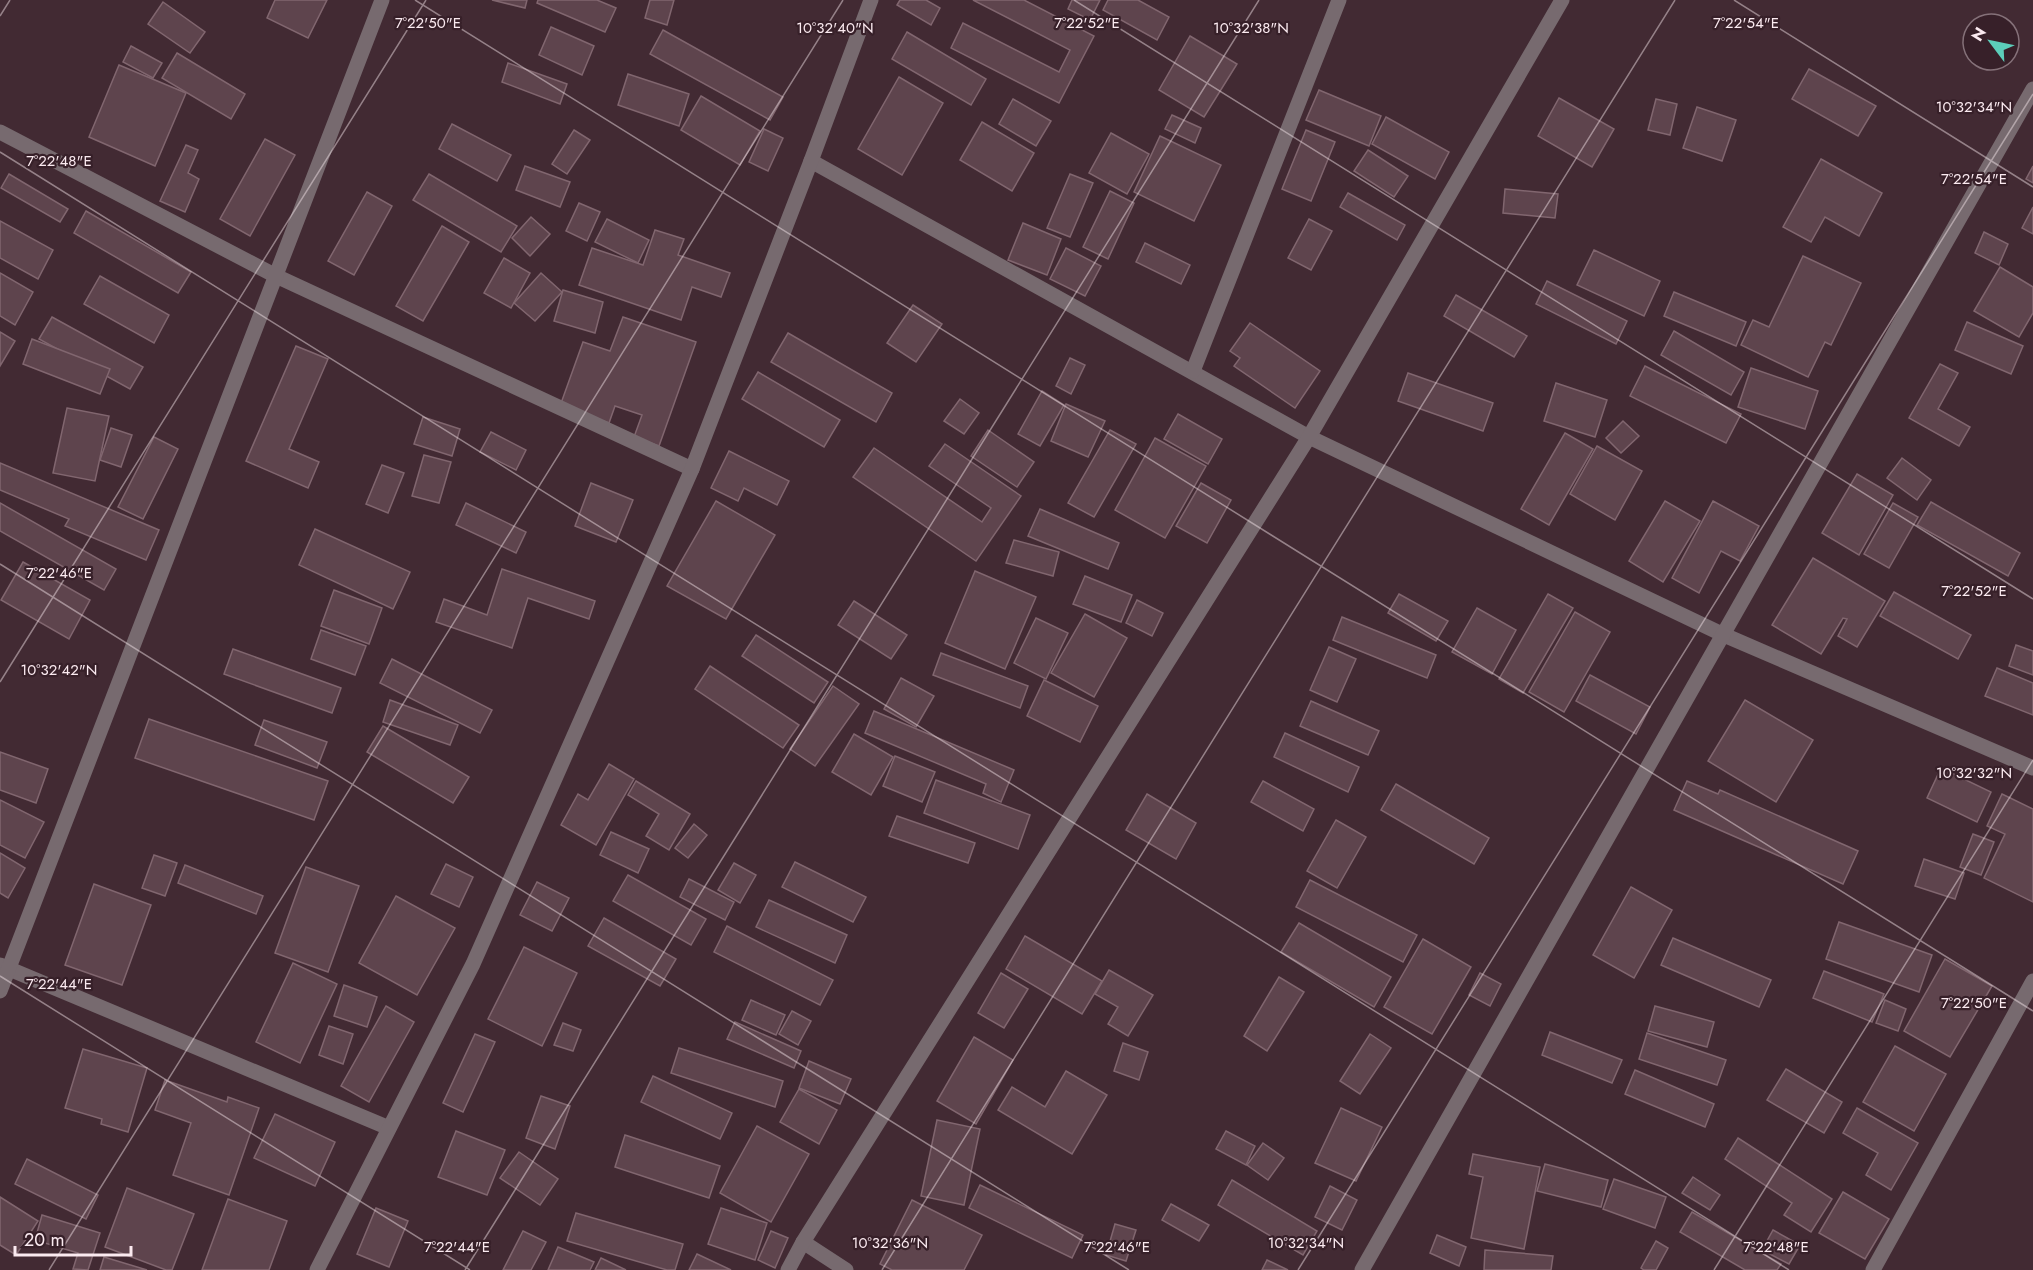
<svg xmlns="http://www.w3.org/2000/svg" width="2033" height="1270" font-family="Jost,sans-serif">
  <rect width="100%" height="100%" fill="#422a33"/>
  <g fill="#5e444d" stroke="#81666f" stroke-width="1.5">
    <polygon points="275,0 327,0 308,38 267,18"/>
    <polygon points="492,0 527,0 525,8"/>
    <polygon points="538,0 597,0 616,8 605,32 537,3"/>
    <polygon points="650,0 674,0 667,25 645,18"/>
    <polygon points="900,0 926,0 940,8 931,25 897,5"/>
    <polygon points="973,0 1024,0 1094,36 1059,103 951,48 963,23 1059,72 1070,50"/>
    <polygon points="1072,0 1100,0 1090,20 1068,9"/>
    <polygon points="1108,0 1138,0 1169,17 1157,40 1103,10"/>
    <polygon points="163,2 205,32 190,53 148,24"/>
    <polygon points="551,27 594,46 582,75 539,55"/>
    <polygon points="663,30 783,97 770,120 650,54"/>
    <polygon points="907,32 986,79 971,105 892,59"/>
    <polygon points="1190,36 1237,64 1204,117 1159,90"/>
    <polygon points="131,46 162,63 153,78 123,62"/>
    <polygon points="177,53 245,94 231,119 162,78"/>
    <polygon points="508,63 567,84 560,104 502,82"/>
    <polygon points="119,65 186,93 155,166 89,137"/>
    <polygon points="1809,69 1876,106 1858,136 1792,99"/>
    <polygon points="628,74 689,94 679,126 618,105"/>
    <polygon points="899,77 943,103 902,175 858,149"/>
    <polygon points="1319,90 1381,116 1369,146 1306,120"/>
    <polygon points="701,96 760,131 740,165 681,130"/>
    <polygon points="1559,98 1614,129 1592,167 1538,136"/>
    <polygon points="1013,99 1051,121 1036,146 999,124"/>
    <polygon points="1656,99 1677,104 1670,135 1648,130"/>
    <polygon points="1697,107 1736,120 1722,161 1683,148"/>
    <polygon points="1172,115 1201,128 1195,143 1165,129"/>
    <polygon points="1386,117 1449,152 1435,179 1372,144"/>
    <polygon points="982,122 1034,153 1012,191 960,160"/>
    <polygon points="452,124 511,155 497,181 439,149"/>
    <polygon points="764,129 783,138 768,171 749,162"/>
    <polygon points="574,130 590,140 567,174 552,164"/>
    <polygon points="1306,130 1335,142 1311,201 1282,189"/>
    <polygon points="1111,133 1149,154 1127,194 1089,173"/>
    <polygon points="1160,136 1221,165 1194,221 1134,192"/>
    <polygon points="265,139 295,155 250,236 220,219"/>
    <polygon points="186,145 198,150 188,173 199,179 185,212 160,201"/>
    <polygon points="1368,150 1408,176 1394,197 1354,171"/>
    <polygon points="1821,159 1882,193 1859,236 1825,217 1811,242 1783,227"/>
    <polygon points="525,166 570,182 560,207 516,190"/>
    <polygon points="2033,166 2033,183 2026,179"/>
    <polygon points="9,174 68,209 60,222 1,188"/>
    <polygon points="429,174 517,226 501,252 413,200"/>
    <polygon points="1070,174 1093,183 1070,237 1047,228"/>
    <polygon points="1505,189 1558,194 1555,218 1503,213"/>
    <polygon points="1110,191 1134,203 1108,259 1083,247"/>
    <polygon points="367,192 392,206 354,275 328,261"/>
    <polygon points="1348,193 1405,225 1397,240 1340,207"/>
    <polygon points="579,203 600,212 587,241 566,231"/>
    <polygon points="2033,207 2033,234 2022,228"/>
    <polygon points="86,211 191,272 178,293 74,233"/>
    <polygon points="531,217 550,234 530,256 512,238"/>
    <polygon points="607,219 649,240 638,263 595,242"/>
    <polygon points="1309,219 1332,231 1311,270 1288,258"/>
    <polygon points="0,221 53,250 38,279 0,258"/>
    <polygon points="1023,223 1061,239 1047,275 1008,260"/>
    <polygon points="442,226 469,242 423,321 396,306"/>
    <polygon points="655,230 684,239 678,255 730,273 721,297 692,287 681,320 579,285 592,248 643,265"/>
    <polygon points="1984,232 2008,244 1999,265 1975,253"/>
    <polygon points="1145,243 1190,265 1181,284 1136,262"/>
    <polygon points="1066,248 1101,266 1085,296 1050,279"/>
    <polygon points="1594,250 1660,281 1644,316 1577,285"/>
    <polygon points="1803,256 1861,283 1831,345 1825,342 1808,377 1741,345 1753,320 1769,327"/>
    <polygon points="504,258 530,273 511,308 484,293"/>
    <polygon points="2000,267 2033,287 2033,313 2019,337 1974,311"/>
    <polygon points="0,273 33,292 15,325 0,316"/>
    <polygon points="541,273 562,292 535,321 514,303"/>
    <polygon points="100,276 169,315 154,343 84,304"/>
    <polygon points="1547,281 1627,321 1616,344 1536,304"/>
    <polygon points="563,290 603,302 595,333 554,321"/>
    <polygon points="1674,292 1746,322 1736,346 1664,316"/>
    <polygon points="1456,295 1527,336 1514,357 1444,316"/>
    <polygon points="913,305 942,324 916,362 887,343"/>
    <polygon points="52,317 143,367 130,389 39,339"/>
    <polygon points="623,317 696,342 659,446 634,437 642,415 615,406 609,423 560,406 583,342 610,351"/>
    <polygon points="1967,322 2023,346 2011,374 1955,350"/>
    <polygon points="1250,323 1320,371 1295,408 1234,366 1240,358 1230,351"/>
    <polygon points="1674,331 1744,372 1731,395 1661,355"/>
    <polygon points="0,332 15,341 0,366"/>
    <polygon points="788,333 892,393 876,422 771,362"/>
    <polygon points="32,339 110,369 100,394 23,364"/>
    <polygon points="296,346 328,359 289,449 319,462 308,488 246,461"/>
    <polygon points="1070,358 1085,365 1071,394 1056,386"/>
    <polygon points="1940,364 1958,373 1938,409 1970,427 1959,446 1909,418"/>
    <polygon points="1645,366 1741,414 1726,443 1630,396"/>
    <polygon points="1751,368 1818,391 1805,429 1738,407"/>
    <polygon points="758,372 840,420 824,447 742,399"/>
    <polygon points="1408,373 1493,403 1483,431 1398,401"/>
    <polygon points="1556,383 1607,400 1595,437 1544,421"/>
    <polygon points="1042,391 1064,405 1040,446 1018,434"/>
    <polygon points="960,399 979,413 964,434 944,421"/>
    <polygon points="1066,404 1105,421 1088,457 1051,441"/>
    <polygon points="67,408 109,416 95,481 53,473"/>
    <polygon points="1178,414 1222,439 1208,464 1164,439"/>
    <polygon points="423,417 460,429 452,456 414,444"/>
    <polygon points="1623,421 1639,436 1621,453 1606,438"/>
    <polygon points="111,428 132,435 121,467 100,460"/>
    <polygon points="988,430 1034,462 1017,487 971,456"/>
    <polygon points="1110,430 1136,444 1094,517 1068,503"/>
    <polygon points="491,432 526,450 516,470 480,452"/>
    <polygon points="1565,433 1593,449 1549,525 1521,509"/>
    <polygon points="154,437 178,449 143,519 118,507"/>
    <polygon points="1155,438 1206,466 1165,538 1115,510"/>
    <polygon points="945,444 1021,496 976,561 853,477 874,448 982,522 991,508 929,466"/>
    <polygon points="1597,446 1642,471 1615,520 1570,494"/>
    <polygon points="729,451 789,481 777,505 744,488 738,501 711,488"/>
    <polygon points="424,455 451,462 439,503 412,496"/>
    <polygon points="1902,458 1931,480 1917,500 1887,478"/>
    <polygon points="0,463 159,530 146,560 65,526 69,519 0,490"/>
    <polygon points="382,465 404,473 388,513 366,504"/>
    <polygon points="1857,474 1893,495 1859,555 1822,533"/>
    <polygon points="591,483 633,500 616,542 575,526"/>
    <polygon points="1201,483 1231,500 1207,543 1176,526"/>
    <polygon points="716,501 775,535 726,619 667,586"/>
    <polygon points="1665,501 1700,521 1663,582 1629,561"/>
    <polygon points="1713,501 1759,526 1740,561 1721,551 1699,593 1672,578"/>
    <polygon points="1931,502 2020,553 2008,576 1917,525"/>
    <polygon points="0,503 116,569 104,590 0,531"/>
    <polygon points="466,503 526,532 516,553 456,525"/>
    <polygon points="1893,503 1918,517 1889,568 1864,554"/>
    <polygon points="1040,509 1119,543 1108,569 1028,536"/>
    <polygon points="315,529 410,572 393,609 299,565"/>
    <polygon points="1014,540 1059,552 1053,576 1006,563"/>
    <polygon points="1813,558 1885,601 1857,647 1838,636 1847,619 1843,618 1821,654 1772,625"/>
    <polygon points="23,562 90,600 69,639 1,600"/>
    <polygon points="502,569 595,601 589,619 528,598 512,648 436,622 444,599 487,615"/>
    <polygon points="975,571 1036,597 1005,669 945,643"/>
    <polygon points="1085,576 1132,595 1121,622 1073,604"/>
    <polygon points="334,590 382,608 369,644 321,626"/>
    <polygon points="1894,592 1971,635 1958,659 1880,616"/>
    <polygon points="1399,594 1448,621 1436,641 1388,613"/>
    <polygon points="1548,594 1573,608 1523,693 1499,679"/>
    <polygon points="1137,600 1163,613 1152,636 1126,623"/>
    <polygon points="854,601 907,635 891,659 838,625"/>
    <polygon points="1477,608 1516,630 1492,674 1452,652"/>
    <polygon points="1575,612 1610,632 1564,712 1529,692"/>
    <polygon points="1085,614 1127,638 1094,697 1051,673"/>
    <polygon points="1342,617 1436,655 1427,678 1333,640"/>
    <polygon points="1036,618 1068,633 1046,679 1014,663"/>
    <polygon points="321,630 366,646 355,675 311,659"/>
    <polygon points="756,635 828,682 814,703 742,656"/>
    <polygon points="2016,645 2033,651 2033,675 2009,666"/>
    <polygon points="1329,647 1356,659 1337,702 1310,690"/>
    <polygon points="233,649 341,688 332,713 224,674"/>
    <polygon points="941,653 1028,686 1020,708 933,675"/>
    <polygon points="392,659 492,710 480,733 380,683"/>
    <polygon points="710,666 799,725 783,748 695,689"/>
    <polygon points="1997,668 2033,683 2033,715 1985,696"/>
    <polygon points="1590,675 1650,707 1636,734 1576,701"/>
    <polygon points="901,678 934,696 916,727 884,709"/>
    <polygon points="1044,680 1098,706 1080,742 1027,716"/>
    <polygon points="833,686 859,704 815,766 790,749"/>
    <polygon points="390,700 458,725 450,745 383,722"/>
    <polygon points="1745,700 1813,740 1776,802 1708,761"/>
    <polygon points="1311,701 1379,731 1368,755 1300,726"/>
    <polygon points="874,711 1014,770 1001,802 983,793 986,784 865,733"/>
    <polygon points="149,719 328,781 314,820 135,758"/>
    <polygon points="264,720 327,742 317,768 255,745"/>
    <polygon points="383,726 469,777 453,803 367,752"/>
    <polygon points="1285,733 1359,767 1348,792 1274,757"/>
    <polygon points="854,734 893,757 871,795 832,772"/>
    <polygon points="0,752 48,769 36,803 0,790"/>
    <polygon points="895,756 935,772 922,802 883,786"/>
    <polygon points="609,764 634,779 596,845 561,825 578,794 588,800"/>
    <polygon points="1941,768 1991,792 1977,822 1927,798"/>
    <polygon points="936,780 1030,815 1018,849 924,813"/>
    <polygon points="636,781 690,814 669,850 646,836 659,814 628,795"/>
    <polygon points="1263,781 1314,809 1303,831 1251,802"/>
    <polygon points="1687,781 1718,794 1720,790 1858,851 1843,884 1674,810"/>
    <polygon points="1396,784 1489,838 1474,864 1381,810"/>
    <polygon points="1147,794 1196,823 1176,859 1126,830"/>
    <polygon points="2002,794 2033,809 2033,902 1984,878 2005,834 1987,826"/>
    <polygon points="0,800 44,822 25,858 0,845"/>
    <polygon points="897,816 975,843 968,863 889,836"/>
    <polygon points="1336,820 1366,837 1337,888 1307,871"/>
    <polygon points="694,824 707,835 688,858 675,848"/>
    <polygon points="611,832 649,849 638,873 600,855"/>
    <polygon points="1973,834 1994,842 1981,875 1960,867"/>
    <polygon points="0,853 25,868 8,898 0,893"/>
    <polygon points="154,855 177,863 165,896 142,888"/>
    <polygon points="1924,859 1964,873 1955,899 1915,886"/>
    <polygon points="795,862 866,897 853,922 782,887"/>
    <polygon points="734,863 756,875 740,903 718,890"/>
    <polygon points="446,864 473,877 459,907 431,894"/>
    <polygon points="185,865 263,896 256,914 178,883"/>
    <polygon points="306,867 359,886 328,972 275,953"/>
    <polygon points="628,875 706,919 691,945 613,901"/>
    <polygon points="689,879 734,902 725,920 680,897"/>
    <polygon points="1310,880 1417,935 1403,962 1296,907"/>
    <polygon points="537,882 569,898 552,931 520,915"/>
    <polygon points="94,884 151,905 122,985 65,965"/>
    <polygon points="1631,887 1672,910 1634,978 1593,955"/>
    <polygon points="396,896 455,928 417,995 359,963"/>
    <polygon points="769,900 847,935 835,963 756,927"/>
    <polygon points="604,918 676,959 660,986 588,946"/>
    <polygon points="1839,922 1932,955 1919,992 1826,959"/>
    <polygon points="1299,923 1391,977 1374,1007 1281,952"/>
    <polygon points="727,926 833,980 820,1005 714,952"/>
    <polygon points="1025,936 1102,981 1082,1014 1006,969"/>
    <polygon points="1673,938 1771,980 1759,1007 1661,965"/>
    <polygon points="1423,939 1471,967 1432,1034 1384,1007"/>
    <polygon points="524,947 577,973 542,1046 488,1019"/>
    <polygon points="1945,959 1992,986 1950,1057 1904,1031"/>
    <polygon points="293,963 337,984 300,1063 256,1042"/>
    <polygon points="1109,970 1153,995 1128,1036 1108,1024 1118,1007 1095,994"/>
    <polygon points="1824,971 1884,994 1872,1022 1813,998"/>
    <polygon points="1001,973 1028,989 1004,1028 978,1013"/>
    <polygon points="1480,973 1501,984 1490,1006 1469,995"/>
    <polygon points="1279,977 1304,992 1267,1051 1244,1036"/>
    <polygon points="344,985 377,997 367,1027 334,1016"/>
    <polygon points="751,1000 785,1015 776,1035 742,1020"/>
    <polygon points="1885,1000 1906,1009 1898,1031 1876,1023"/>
    <polygon points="386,1006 414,1022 369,1102 341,1086"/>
    <polygon points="1655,1006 1714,1022 1707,1047 1648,1031"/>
    <polygon points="792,1011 811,1021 798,1045 779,1034"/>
    <polygon points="735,1022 801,1051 794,1068 727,1039"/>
    <polygon points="563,1023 581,1030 573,1051 554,1045"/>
    <polygon points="329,1026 353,1034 343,1064 319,1055"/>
    <polygon points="1550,1032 1622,1060 1612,1083 1542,1055"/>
    <polygon points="1647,1033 1726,1060 1717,1085 1639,1059"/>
    <polygon points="475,1034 495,1042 463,1112 443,1103"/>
    <polygon points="1370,1034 1391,1048 1360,1094 1340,1081"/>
    <polygon points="974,1037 1013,1060 976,1124 937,1101"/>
    <polygon points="1123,1043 1148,1052 1139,1080 1114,1071"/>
    <polygon points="1895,1046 1946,1074 1914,1131 1863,1102"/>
    <polygon points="679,1048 783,1081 775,1107 671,1073"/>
    <polygon points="83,1049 147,1068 128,1132 101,1124 102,1119 65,1108"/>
    <polygon points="809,1061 851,1079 840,1104 799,1088"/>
    <polygon points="1786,1069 1842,1102 1824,1133 1767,1100"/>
    <polygon points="1635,1070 1714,1104 1705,1127 1625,1094"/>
    <polygon points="1066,1071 1107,1095 1072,1154 998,1110 1012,1087 1045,1107"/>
    <polygon points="653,1076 732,1113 720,1139 641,1102"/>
    <polygon points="165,1080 227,1102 228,1097 259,1108 229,1195 173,1175 191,1123 155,1110"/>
    <polygon points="799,1089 837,1110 819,1144 780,1122"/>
    <polygon points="541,1096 570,1106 555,1149 526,1138"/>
    <polygon points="1341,1108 1382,1127 1356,1181 1315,1163"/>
    <polygon points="1857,1108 1918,1143 1891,1190 1866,1175 1878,1153 1843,1133"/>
    <polygon points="275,1114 335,1142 315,1186 254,1158"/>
    <polygon points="937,1120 980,1129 964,1205 921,1196"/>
    <polygon points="757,1126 809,1154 771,1222 720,1193"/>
    <polygon points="456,1131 505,1150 487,1195 438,1177"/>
    <polygon points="1226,1131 1255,1146 1246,1165 1216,1149"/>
    <polygon points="625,1135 720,1166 709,1198 615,1167"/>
    <polygon points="1738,1138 1832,1199 1811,1232 1784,1215 1792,1203 1725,1159"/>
    <polygon points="1263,1143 1284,1158 1268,1180 1247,1165"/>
    <polygon points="519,1152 558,1179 540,1205 500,1178"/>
    <polygon points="1473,1154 1540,1167 1524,1249 1471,1238 1483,1177 1469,1174"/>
    <polygon points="27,1159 98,1195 86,1219 15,1184"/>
    <polygon points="1545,1164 1608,1180 1601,1207 1537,1191"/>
    <polygon points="1693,1177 1720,1195 1710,1210 1682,1193"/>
    <polygon points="1614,1179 1666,1197 1655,1228 1603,1209"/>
    <polygon points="1232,1180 1317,1231 1303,1255 1218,1205"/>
    <polygon points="980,1185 1083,1235 1072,1258 969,1208"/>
    <polygon points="1330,1186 1357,1200 1342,1230 1315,1217"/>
    <polygon points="127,1188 194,1214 172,1270 166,1270 105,1247"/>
    <polygon points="1843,1192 1889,1219 1865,1259 1819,1233"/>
    <polygon points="0,1197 38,1221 16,1255 0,1245"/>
    <polygon points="228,1199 287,1221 269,1270 202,1270"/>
    <polygon points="912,1200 982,1235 964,1270 892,1270 880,1264"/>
    <polygon points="1171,1204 1209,1225 1199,1241 1162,1220"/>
    <polygon points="376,1208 408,1221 389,1267 357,1254"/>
    <polygon points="721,1208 767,1223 755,1260 708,1244"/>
    <polygon points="1692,1212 1781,1264 1777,1270 1745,1270 1680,1232"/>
    <polygon points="576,1213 683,1244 675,1270 667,1270 567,1241"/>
    <polygon points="42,1215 100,1233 88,1270 73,1269 78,1253 35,1240"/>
    <polygon points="1115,1224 1136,1230 1126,1261 1106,1255"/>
    <polygon points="1773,1230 1800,1245 1789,1264 1762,1250"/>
    <polygon points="523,1231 546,1242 531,1270 503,1270"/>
    <polygon points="771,1231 788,1238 775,1268 758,1260"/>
    <polygon points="1437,1235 1466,1247 1459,1266 1430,1253"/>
    <polygon points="1656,1241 1668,1248 1656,1270 1644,1270 1641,1268"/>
    <polygon points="558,1247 594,1262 590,1270 548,1270"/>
    <polygon points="1485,1250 1553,1256 1551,1270 1484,1270"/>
    <polygon points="697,1254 731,1270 689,1270"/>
    <polygon points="104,1257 147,1270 100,1270"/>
    <polygon points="601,1258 626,1270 595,1270"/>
    <polygon points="1267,1260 1288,1270 1262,1270"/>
  </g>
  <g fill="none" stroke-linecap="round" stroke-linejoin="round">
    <g stroke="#776a6f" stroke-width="15">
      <polyline points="0,132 276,276 692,469"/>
      <polyline points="811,161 1309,437 1724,635 2033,768"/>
      <polyline points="1193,371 1339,0"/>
      <polyline points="0,965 389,1128"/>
      <polyline points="0,991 382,0"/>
      <polyline points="803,1242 846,1270"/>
      <polyline points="317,1270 473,964 692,469 811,161 871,0"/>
      <polyline points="788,1270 803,1242 1309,437 1562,0"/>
      <polyline points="1362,1270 2033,89"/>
      <polyline points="1873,1270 2033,981"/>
    </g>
  </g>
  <path fill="none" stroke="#fbeaf0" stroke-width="1.5" stroke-opacity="0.45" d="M415,0L2033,1011M1074,0L2033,599M1734,0L2033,187M0,16L10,0M0,152L1789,1270M0,564L1129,1270M0,682L426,0M0,976L470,1270M49,1270L843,0M465,1270L1259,0M882,1270L1675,0M1298,1270L2033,94M1714,1270L2033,760"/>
  <g font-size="15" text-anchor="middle" fill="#fbeaf0" stroke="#372029" stroke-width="4.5" stroke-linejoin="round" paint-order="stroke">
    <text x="428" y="28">7°22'50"E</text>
    <text x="1087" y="28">7°22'52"E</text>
    <text x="1746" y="28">7°22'54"E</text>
    <text x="835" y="33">10°32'40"N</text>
    <text x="1251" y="33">10°32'38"N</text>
    <text x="1974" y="112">10°32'34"N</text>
    <text x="59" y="166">7°22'48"E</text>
    <text x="1974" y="184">7°22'54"E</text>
    <text x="59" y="578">7°22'46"E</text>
    <text x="1974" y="596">7°22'52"E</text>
    <text x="59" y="675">10°32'42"N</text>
    <text x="1974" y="778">10°32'32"N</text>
    <text x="59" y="989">7°22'44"E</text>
    <text x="1974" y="1008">7°22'50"E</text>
    <text x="890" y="1248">10°32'36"N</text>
    <text x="1306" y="1248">10°32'34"N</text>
    <text x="457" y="1252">7°22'44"E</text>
    <text x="1117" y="1252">7°22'46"E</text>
    <text x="1776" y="1252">7°22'48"E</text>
  </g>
  <g transform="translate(1991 42) rotate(302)"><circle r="28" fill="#372029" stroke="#857179" stroke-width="1.5"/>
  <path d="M0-4.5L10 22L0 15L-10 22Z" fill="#5cceba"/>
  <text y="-9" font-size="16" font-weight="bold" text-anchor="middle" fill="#fbeaf0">N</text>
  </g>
  <path d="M15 1246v9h116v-9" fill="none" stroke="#fbeaf0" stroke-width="3"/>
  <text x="24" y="1246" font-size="18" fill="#fbeaf0" stroke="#372029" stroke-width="4.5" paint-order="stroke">20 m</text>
</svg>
